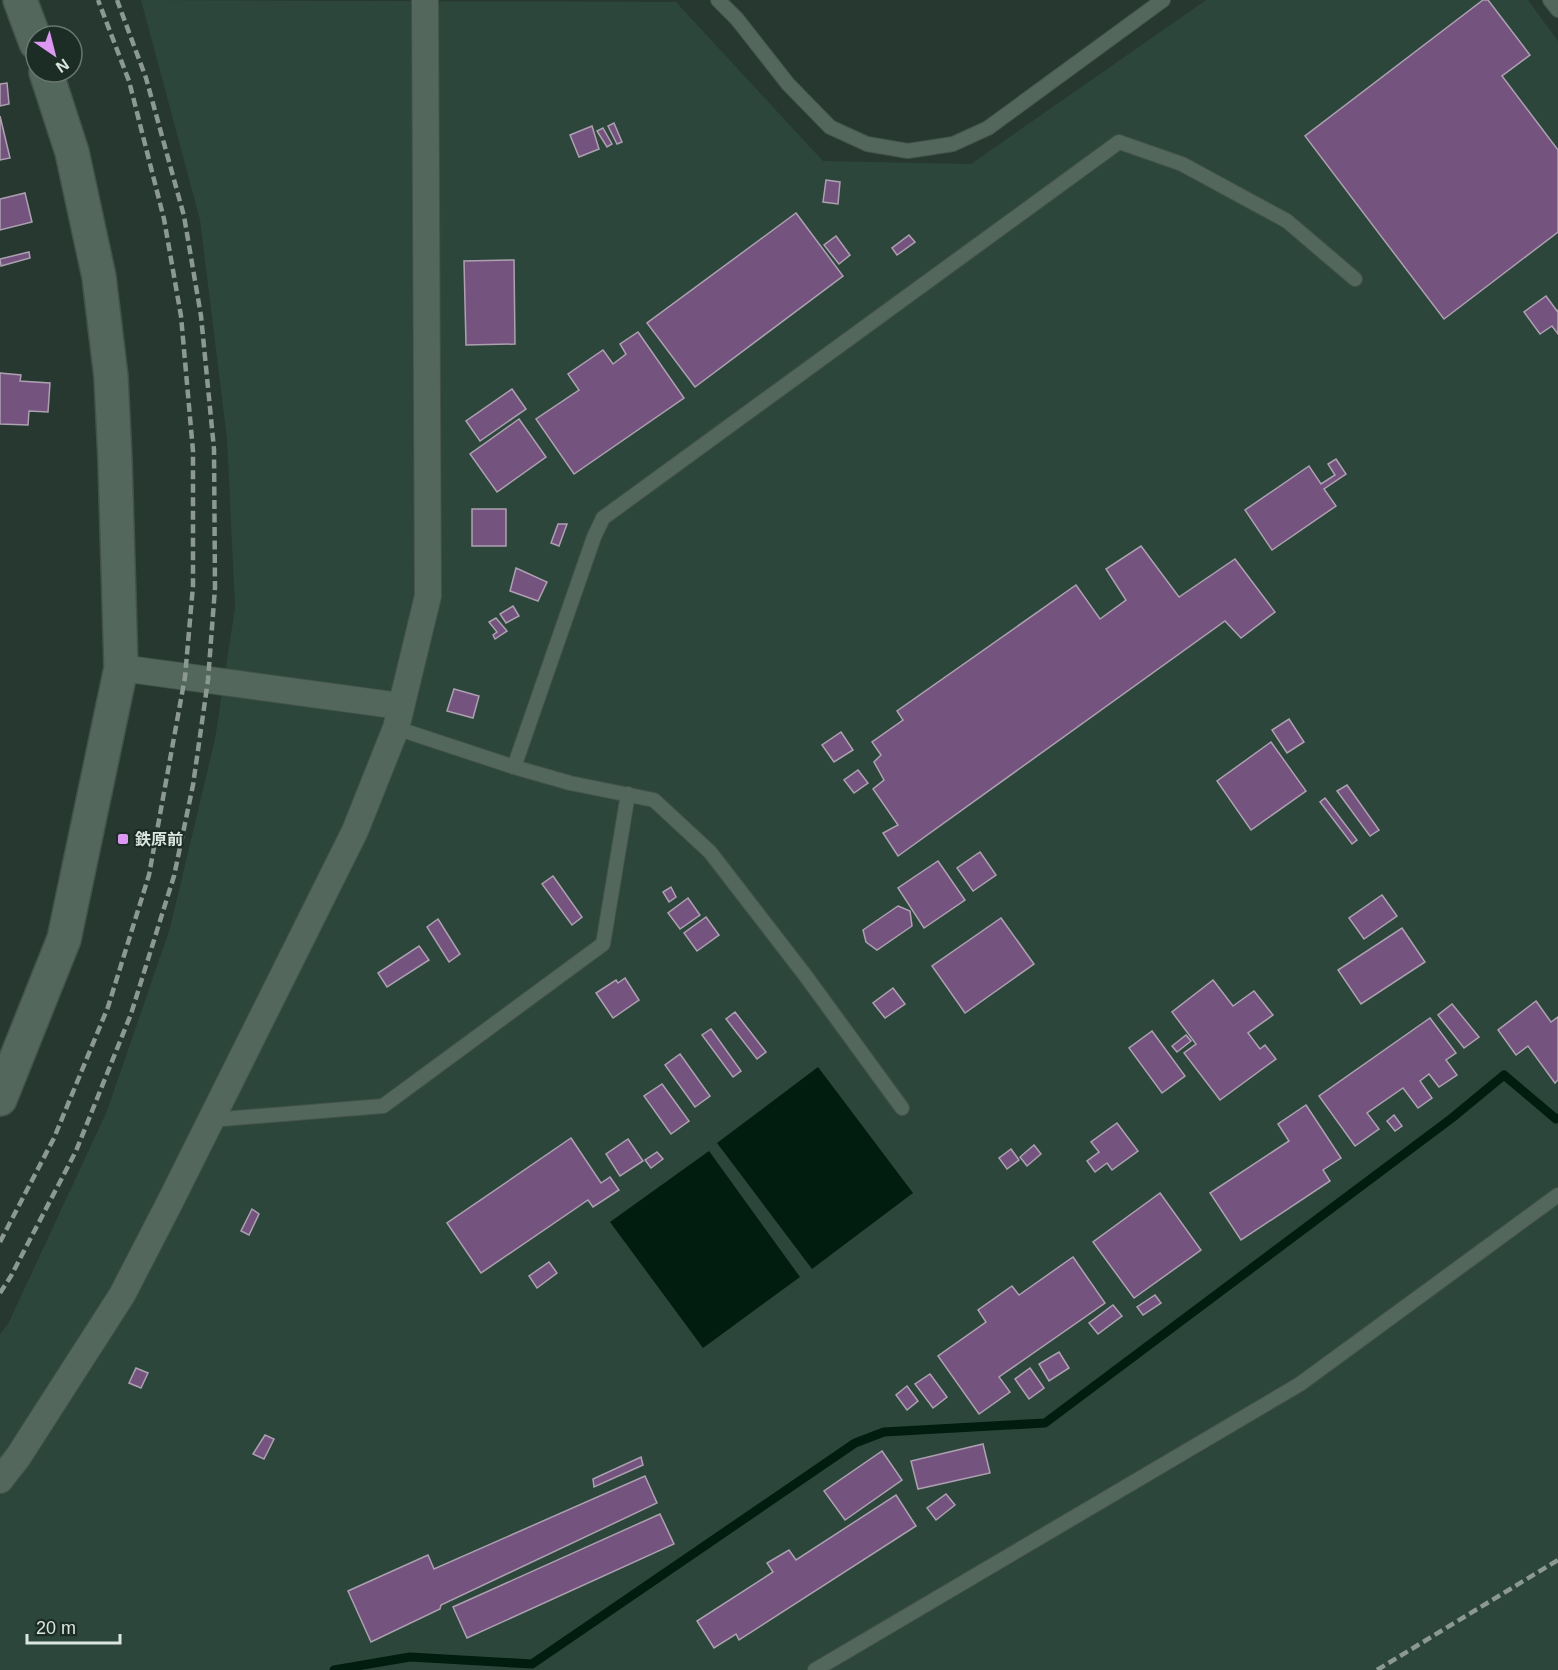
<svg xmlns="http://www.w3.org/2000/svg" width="1558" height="1670" font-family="Arial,'Noto Sans JP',sans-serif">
  <rect width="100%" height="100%" fill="#26382f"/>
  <polygon fill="#2d463b" points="141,0 676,2 823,161 971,164 1206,0 1528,0 1558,41 1558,1670 0,1670 0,1334 8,1324 107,1111 170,928 215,739 235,608 227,439 200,220"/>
  <g fill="#001d10">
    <polygon points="818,1067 913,1193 812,1269 717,1143"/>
    <polygon points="709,1151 800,1277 703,1348 610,1222"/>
  </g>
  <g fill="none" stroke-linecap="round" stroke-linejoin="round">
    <polyline stroke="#001d10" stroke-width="9" points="334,1670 410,1657 532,1664 855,1443 884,1432 1045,1423 1452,1118 1504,1075 1556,1119 1558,1118"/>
  </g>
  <g fill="#74537f" stroke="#ada1b1" stroke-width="1.5">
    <polygon points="1483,0 1488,0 1530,55 1502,76 1558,150 1558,232 1444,319 1305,136"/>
    <polygon points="7,83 9,104 0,106 0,84"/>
    <polygon points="0,116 10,158 0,160"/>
    <polygon points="614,123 622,142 617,144 608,126"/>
    <polygon points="592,126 599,149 579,157 570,135"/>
    <polygon points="603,128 612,144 607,147 597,131"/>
    <polygon points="826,180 840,182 838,204 823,202"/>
    <polygon points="25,193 32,222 0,230 0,199"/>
    <polygon points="796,213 843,276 695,387 647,323"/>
    <polygon points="909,235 915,242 897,255 892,248"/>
    <polygon points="836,236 850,255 839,264 824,245"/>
    <polygon points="29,252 30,258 1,266 0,259"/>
    <polygon points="514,260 515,344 466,345 464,261"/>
    <polygon points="1546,296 1557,311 1558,310 1558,334 1552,326 1540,334 1524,312"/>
    <polygon points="638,332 684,398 574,474 536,419 579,390 568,374 603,350 613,364 626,354 620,344"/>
    <polygon points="0,373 21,375 20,381 50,383 48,412 29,411 28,425 0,424"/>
    <polygon points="512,389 526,409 480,441 466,421"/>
    <polygon points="519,419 546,457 497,492 470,454"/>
    <polygon points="1336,459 1346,474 1324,489 1336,506 1272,550 1245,510 1309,466 1321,484 1335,475 1328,464"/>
    <rect x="472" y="509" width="34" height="37"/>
    <polygon points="558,524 567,524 559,546 551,543"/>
    <polygon points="1141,546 1179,597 1235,559 1275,612 1241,638 1225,621 898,856 883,833 898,825 873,789 884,780 874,762 881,755 872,742 903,720 897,711 1076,585 1100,619 1126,600 1106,569"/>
    <polygon points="516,568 547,582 538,601 510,591"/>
    <polygon points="513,606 519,616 506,623 500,614"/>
    <polygon points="496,618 507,631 495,639 493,635 497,632 489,622"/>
    <polygon points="454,689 479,696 473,718 447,711"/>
    <polygon points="1289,719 1304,742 1287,753 1272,730"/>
    <polygon points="841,732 853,750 834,762 822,745"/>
    <polygon points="1271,742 1306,791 1251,830 1217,781"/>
    <polygon points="858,770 868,783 854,793 844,780"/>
    <polygon points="1347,785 1379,830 1370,836 1337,791"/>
    <polygon points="1325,798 1357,840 1352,844 1320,802"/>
    <polygon points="980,852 996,875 973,891 957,868"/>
    <polygon points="938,861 965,900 924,928 898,888"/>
    <polygon points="553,876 582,917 572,925 542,884"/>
    <polygon points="671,887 676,897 669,902 663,892"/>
    <polygon points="1382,895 1397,916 1364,939 1349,918"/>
    <polygon points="688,898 700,915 680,929 668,913"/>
    <polygon points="898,906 910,911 912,926 877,950 866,942 863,930"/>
    <polygon points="706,917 719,935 697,951 684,933"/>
    <polygon points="1001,918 1034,964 965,1013 932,966"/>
    <polygon points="438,919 460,954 449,962 427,927"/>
    <polygon points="1402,928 1425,962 1361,1004 1338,970"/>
    <polygon points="419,946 429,960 387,987 378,973"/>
    <polygon points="625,978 639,1000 613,1018 596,993 616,980 618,983"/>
    <polygon points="1213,980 1233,1006 1254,991 1273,1015 1248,1033 1260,1049 1265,1045 1276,1059 1220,1100 1184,1053 1196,1044 1172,1012"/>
    <polygon points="893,988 905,1004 885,1018 873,1003"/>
    <polygon points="1536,1001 1551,1022 1558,1017 1558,1080 1555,1083 1528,1046 1516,1055 1498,1030"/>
    <polygon points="1452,1004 1479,1037 1464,1048 1438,1015"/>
    <polygon points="735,1012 766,1052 757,1059 726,1019"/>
    <polygon points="1430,1018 1456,1053 1446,1060 1457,1075 1439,1087 1429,1074 1420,1081 1432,1098 1418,1108 1403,1088 1367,1113 1379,1129 1355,1146 1319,1096"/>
    <polygon points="711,1029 741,1071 733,1077 702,1035"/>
    <polygon points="1152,1031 1185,1076 1162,1093 1129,1048"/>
    <polygon points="1186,1035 1191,1041 1177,1052 1172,1046"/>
    <polygon points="680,1054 710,1096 695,1107 665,1065"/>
    <polygon points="662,1084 689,1121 671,1134 644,1096"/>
    <polygon points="1306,1105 1341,1158 1323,1170 1330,1181 1241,1240 1210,1193 1289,1141 1278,1124"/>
    <polygon points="1394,1115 1402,1126 1395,1131 1387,1121"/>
    <polygon points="1117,1123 1138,1151 1112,1170 1107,1163 1095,1172 1087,1161 1099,1152 1091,1142"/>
    <polygon points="571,1138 601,1183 610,1177 619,1190 593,1207 588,1200 481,1273 447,1223"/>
    <polygon points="628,1139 643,1161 620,1176 606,1154"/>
    <polygon points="1034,1145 1041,1154 1027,1166 1020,1157"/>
    <polygon points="1011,1149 1019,1160 1007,1169 999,1158"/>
    <polygon points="657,1152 663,1159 651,1168 645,1160"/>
    <polygon points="1160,1193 1201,1250 1134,1298 1093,1242"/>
    <polygon points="252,1209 259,1214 249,1235 241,1231"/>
    <polygon points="1073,1257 1105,1303 999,1377 1010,1392 979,1414 938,1356 986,1322 978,1310 1012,1286 1019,1295"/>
    <polygon points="549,1262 557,1273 537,1288 529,1276"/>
    <polygon points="1155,1295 1161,1303 1143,1315 1137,1307"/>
    <polygon points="1113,1305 1122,1316 1098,1334 1089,1323"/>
    <polygon points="1059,1352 1069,1368 1049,1381 1039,1364"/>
    <polygon points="136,1368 148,1373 141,1388 129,1383"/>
    <polygon points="1030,1368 1044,1388 1029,1399 1015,1379"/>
    <polygon points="930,1374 947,1397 933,1408 915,1384"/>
    <polygon points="907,1386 918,1401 907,1410 896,1395"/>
    <polygon points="265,1435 274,1439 264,1459 253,1454"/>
    <polygon points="983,1444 990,1473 918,1489 911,1461"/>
    <polygon points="882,1451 902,1480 845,1520 824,1491"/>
    <polygon points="641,1457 643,1465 594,1487 593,1479"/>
    <polygon points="645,1476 657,1503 441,1605 440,1609 371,1642 348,1591 428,1555 434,1569"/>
    <polygon points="946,1494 955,1505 936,1520 927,1508"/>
    <polygon points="896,1495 916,1526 739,1640 736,1634 714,1648 697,1621 773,1572 767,1563 789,1550 796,1560"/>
    <polygon points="660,1514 674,1544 467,1638 453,1607"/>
  </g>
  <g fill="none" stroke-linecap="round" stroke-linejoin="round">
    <g stroke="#43534b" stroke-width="16">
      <g id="lane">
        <polyline points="718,0 737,19 788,84 830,127 867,144 908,151 953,144 988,128 1163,0"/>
        <polyline points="1550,0 1558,10"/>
        <polyline points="396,728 514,767 570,783 654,800 710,852 805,975 902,1108"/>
        <polyline points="514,767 594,537 603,518 1119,142 1182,164 1287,221 1355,279"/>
        <polyline points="211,1120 383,1106 603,944 628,794"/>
        <polyline points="815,1670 1300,1384 1558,1195"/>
      </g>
    </g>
    <g stroke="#43534b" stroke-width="28">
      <g id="street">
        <polyline points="121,668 400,706"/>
        <polyline points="0,1480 18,1457 122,1295 170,1202 355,831 396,728 428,596 425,0"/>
      </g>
    </g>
    <g stroke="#43534b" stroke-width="36">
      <g id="secondary">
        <polyline points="20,0 36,43"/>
        <polyline points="0,1099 64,939 121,668 115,460 111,377 99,277 72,152 46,72"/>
      </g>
    </g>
    <use href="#lane" stroke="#54675d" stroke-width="14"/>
    <use href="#street" stroke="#54675d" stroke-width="26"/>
    <use href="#secondary" stroke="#54675d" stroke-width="33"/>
    <g stroke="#8b9992" stroke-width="4.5" stroke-dasharray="9 4.5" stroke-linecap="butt">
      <polyline points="0,1242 54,1138 108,1007 149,875 185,677 193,586 193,451 181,316 164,219 129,81 98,0"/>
      <polyline points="0,1293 11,1276 76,1151 131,1014 174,876 193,785 208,680 215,588 214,449 201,316 184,216 146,78 117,0"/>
      <polyline points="1377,1670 1558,1560"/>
    </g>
  </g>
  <rect fill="#dd98f3" stroke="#1c2d25" stroke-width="2" x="117" y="833" width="12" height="12" rx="3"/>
  <g text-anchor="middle" stroke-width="4.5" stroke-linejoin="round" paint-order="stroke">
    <g font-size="16" font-weight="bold" fill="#dbe6e0" stroke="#1c2d25" text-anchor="start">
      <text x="135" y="845">鉄原前</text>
    </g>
  </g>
  <g transform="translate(54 54) rotate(145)"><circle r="28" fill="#1c2d25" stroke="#687770" stroke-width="1.5"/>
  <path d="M0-4.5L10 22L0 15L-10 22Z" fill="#dd98f3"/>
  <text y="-9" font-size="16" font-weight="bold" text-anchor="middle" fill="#dbe6e0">N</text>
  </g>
  <path d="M27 1634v9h93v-9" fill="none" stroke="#dbe6e0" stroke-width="3"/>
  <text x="36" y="1634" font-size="18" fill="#dbe6e0" stroke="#1c2d25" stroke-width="4.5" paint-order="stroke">20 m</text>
</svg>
